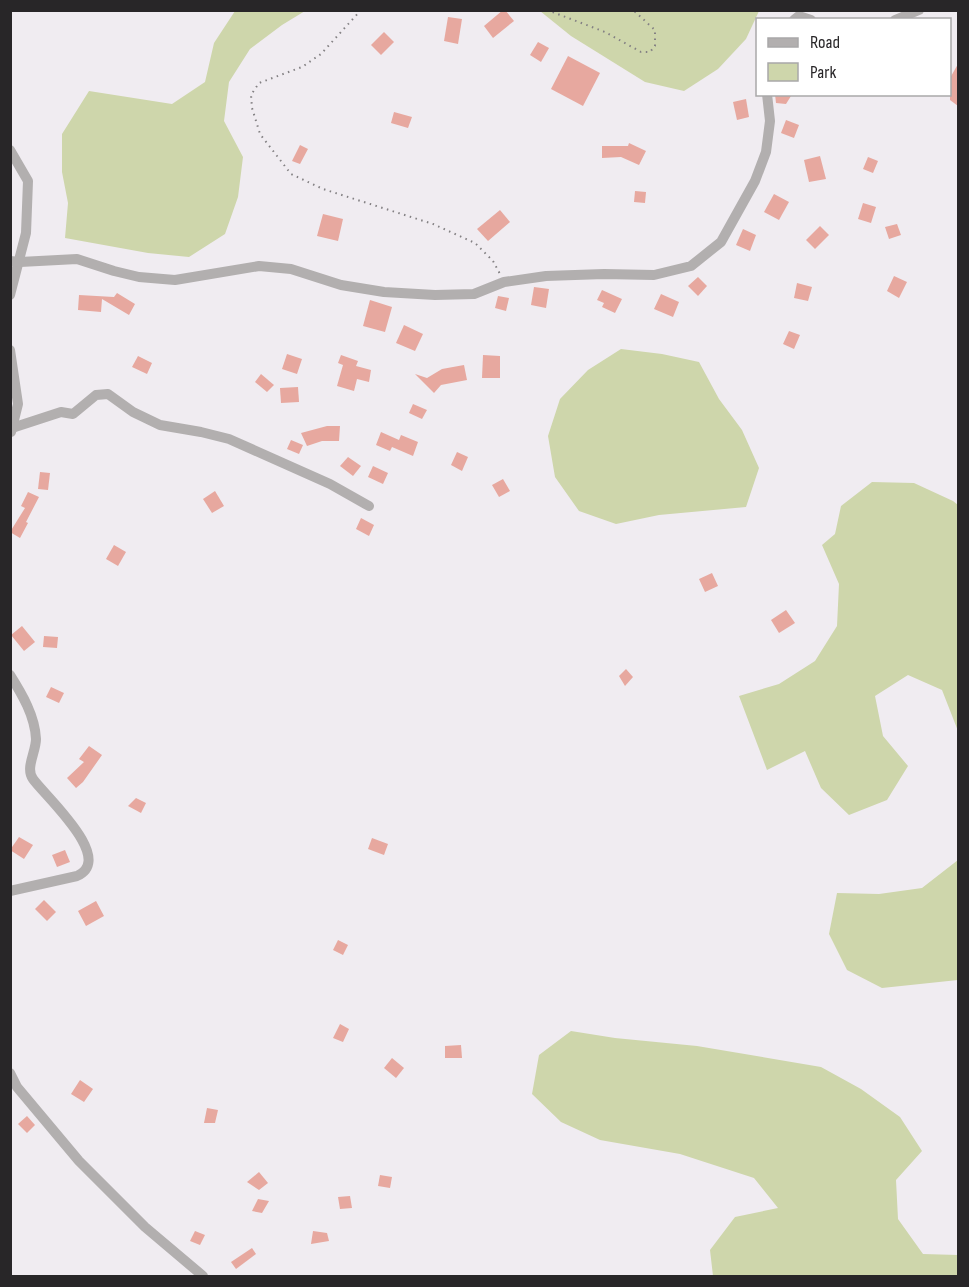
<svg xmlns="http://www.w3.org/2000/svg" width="969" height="1287" font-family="'Sofia Sans Condensed',sans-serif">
  <rect width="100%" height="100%" fill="#f0ecf1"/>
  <g fill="#ced6ab">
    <polygon points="235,11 305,11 282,25 250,49 229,82 224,121 243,157 238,197 225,234 189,257 148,253 65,238 68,203 62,172 62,134 89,91 172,104 205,82 214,43"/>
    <polygon points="540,11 759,11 746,39 718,69 684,91 645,82 571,36"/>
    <polygon points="621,349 662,354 699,362 719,399 742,430 759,468 746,507 659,515 616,524 579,511 555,477 548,436 560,399 588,370"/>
    <polygon points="872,482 914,483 953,501 958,505 958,731 942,690 908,675 875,696 883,736 908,766 887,800 849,815 821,788 805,751 767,770 739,696 779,684 815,661 837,626 839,584 822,545 835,534 841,506"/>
    <polygon points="958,860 958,980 882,988 847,970 829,934 837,893 879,894 922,888"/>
    <polygon points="571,1031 615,1038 697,1046 821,1067 861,1089 900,1117 922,1151 896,1180 898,1219 923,1254 958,1255 958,1276 713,1276 710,1250 735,1217 778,1208 754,1178 680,1154 600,1140 561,1122 532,1094 539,1055"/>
  </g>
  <g fill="#e7a89f">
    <polygon points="503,10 505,10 514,21 493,38 484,26"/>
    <polygon points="448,17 462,19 458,44 444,41"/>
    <polygon points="384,32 394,42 381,55 371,45"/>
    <polygon points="538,42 549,48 541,62 530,55"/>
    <polygon points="568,56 600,73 583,106 551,89"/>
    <polygon points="958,64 958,106 950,100 950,78"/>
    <polygon points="775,94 781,94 791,96 786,104 776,103"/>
    <polygon points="746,99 749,117 737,120 733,102"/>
    <polygon points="394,112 412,117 408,128 391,123"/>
    <polygon points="786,120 799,125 794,138 781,133"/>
    <polygon points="629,143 646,151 639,165 621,157 602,158 602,146 628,146"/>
    <polygon points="300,145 308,149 300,164 292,161"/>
    <polygon points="820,156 826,179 809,182 804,160"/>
    <polygon points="868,157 878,161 873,173 863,169"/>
    <polygon points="635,191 646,192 645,203 634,202"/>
    <polygon points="774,194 789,202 779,220 764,212"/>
    <polygon points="863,203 876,207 871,223 858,219"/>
    <polygon points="500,210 510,222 488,241 477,229"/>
    <polygon points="323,214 343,219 338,241 317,236"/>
    <polygon points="897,224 901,235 889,239 885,227"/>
    <polygon points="820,226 829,235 815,249 806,240"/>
    <polygon points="743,229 756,235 750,251 736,245"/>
    <polygon points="894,276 907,282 899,298 887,291"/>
    <polygon points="698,277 707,286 698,296 688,286"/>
    <polygon points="797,283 812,287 808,301 794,298"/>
    <polygon points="534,287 549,289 546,308 531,305"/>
    <polygon points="602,290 622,299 615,313 602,307 604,303 597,300"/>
    <polygon points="117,293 135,304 129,315 102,299 101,312 78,310 79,295 114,297"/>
    <polygon points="661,294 679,302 673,317 654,309"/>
    <polygon points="498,296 509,298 506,311 495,308"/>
    <polygon points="370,300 392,307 385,332 363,326"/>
    <polygon points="404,325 423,334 415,351 396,343"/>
    <polygon points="789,331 800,335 794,349 783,344"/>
    <polygon points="287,354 302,359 297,374 282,369"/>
    <polygon points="341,355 358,361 356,366 371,370 369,382 357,379 354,391 337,386 343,365 338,363"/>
    <polygon points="483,355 500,356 500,378 482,378"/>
    <polygon points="138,356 152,363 147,374 132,367"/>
    <polygon points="464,365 467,380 441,385 434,393 415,374 427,378 442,369"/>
    <polygon points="261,374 274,385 267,392 255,382"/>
    <polygon points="298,387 299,402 281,403 280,388"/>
    <polygon points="413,404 427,410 422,419 409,413"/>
    <polygon points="327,426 340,426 339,441 322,441 307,446 301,433"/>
    <polygon points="381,432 399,440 401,435 418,442 413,456 392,447 390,451 376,445"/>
    <polygon points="291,440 303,445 299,454 287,449"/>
    <polygon points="457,452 468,457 462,471 451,465"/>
    <polygon points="348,457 361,466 353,476 340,466"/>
    <polygon points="373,466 388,473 383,484 368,477"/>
    <polygon points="40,472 50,473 48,490 38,489"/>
    <polygon points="503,479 510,491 499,497 492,485"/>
    <polygon points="215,491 224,506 212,513 203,499"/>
    <polygon points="28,492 39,497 26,522 28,523 20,538 10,532 25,508 21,506"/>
    <polygon points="361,518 374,525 369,536 356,529"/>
    <polygon points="114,545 126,552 118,566 106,559"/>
    <polygon points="712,573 718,586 705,592 699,579"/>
    <polygon points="786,610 795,623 779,633 771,620"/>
    <polygon points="22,626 35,642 24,651 11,635"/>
    <polygon points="44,636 58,637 57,648 43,647"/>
    <polygon points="626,669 633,677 625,686 619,676"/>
    <polygon points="51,687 64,693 59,703 46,697"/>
    <polygon points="89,746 102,755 83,782 76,788 67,778 84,762 79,759"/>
    <polygon points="136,798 146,803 141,813 128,806"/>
    <polygon points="19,837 33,845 24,859 10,850"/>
    <polygon points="372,838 388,844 384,855 368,849"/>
    <polygon points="65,850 70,862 57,867 52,855"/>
    <polygon points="44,900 56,912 47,921 35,909"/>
    <polygon points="96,901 104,916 86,926 78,911"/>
    <polygon points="338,940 348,945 343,955 333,950"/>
    <polygon points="340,1024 349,1029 343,1042 333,1038"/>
    <polygon points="461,1045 462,1058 445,1058 445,1046"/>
    <polygon points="392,1058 404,1068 396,1078 384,1068"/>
    <polygon points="80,1080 93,1089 84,1102 71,1094"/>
    <polygon points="207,1108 218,1110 215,1123 204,1123"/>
    <polygon points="27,1116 35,1125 27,1133 18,1124"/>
    <polygon points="259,1172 268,1183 259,1190 247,1182"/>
    <polygon points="380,1175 392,1177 390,1188 378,1186"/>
    <polygon points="350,1196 352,1208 340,1209 338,1197"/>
    <polygon points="258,1199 269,1201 262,1213 252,1211"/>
    <polygon points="195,1231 205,1235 200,1245 190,1241"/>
    <polygon points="313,1231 327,1233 329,1241 311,1244"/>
    <polygon points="252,1248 256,1254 236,1269 231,1262"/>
  </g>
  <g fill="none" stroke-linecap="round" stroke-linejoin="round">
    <g stroke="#838083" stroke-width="2" stroke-dasharray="1.5 4.5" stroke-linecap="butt">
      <polyline points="361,10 321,54 302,67 259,83 251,95 252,108 260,134 291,174 323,189 433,224 475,243 493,261 500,274"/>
      <polyline points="547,10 605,32 641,52 650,52 655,46 655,30 633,10"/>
    </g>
    <g stroke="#b2afaf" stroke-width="10">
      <polyline points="794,20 799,16 811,20"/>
      <polyline points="895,20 919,10"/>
      <polyline points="10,150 28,181 26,233 10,295"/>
      <polyline points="10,261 20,262 77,259 114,271 139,277 175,280 259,266 291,269 341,285 384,292 435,295 474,294 504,282 546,276 604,274 654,275 691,266 721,242 755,181 766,152 770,121 767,94"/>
      <polyline points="10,350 18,404 11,432"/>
      <polyline points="12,428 61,412 73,414 96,395 108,394 133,412 160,425 201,432 229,439 330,484 369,506"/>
      <path d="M10,675C22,694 35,716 36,739C36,752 25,768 33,779C45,796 116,859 77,876L10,891"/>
      <polyline points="10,1073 17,1087 79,1161 145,1227 203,1276"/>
    </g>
  </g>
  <rect width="969" height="1287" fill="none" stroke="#282628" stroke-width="24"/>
  <rect x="756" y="18" width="195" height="78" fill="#ffffff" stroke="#a9a8a9" stroke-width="1.5"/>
  <rect x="768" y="38" width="30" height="9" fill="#b2afaf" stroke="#a9a8a9" stroke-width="1.5"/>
  <text x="810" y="48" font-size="18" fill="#282628">Road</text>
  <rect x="768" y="63" width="30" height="18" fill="#ced6ab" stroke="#a9a8a9" stroke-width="1.5"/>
  <text x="810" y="78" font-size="18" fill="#282628">Park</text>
</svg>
